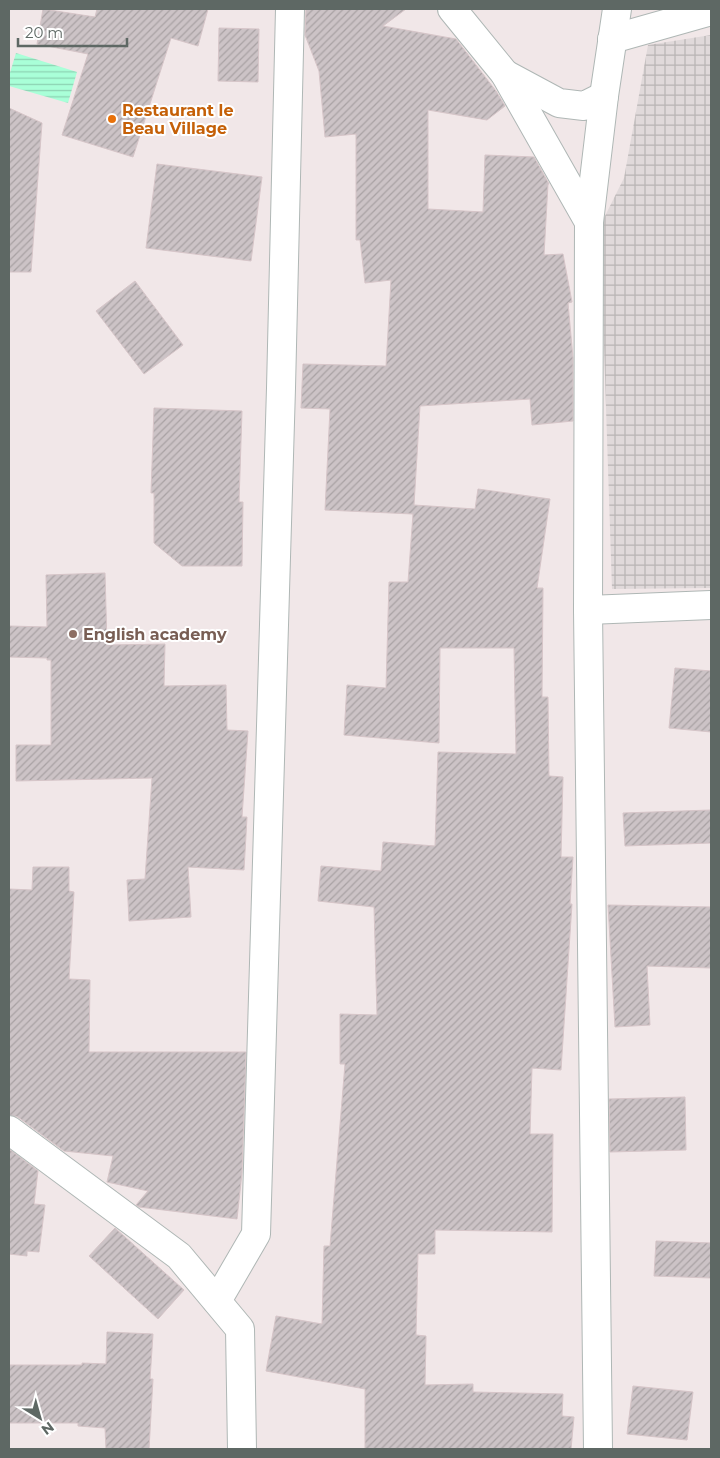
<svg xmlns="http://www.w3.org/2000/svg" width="720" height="1458" font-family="Montserrat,sans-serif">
  <defs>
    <pattern id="industrial-grid" width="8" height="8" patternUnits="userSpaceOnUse" patternTransform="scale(1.25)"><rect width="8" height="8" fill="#e0d9da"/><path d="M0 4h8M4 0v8" fill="none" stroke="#b9b4b4"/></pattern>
    <pattern id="water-rules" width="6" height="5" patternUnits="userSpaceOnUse" patternTransform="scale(1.25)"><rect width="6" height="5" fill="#a9ffd8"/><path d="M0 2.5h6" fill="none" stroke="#8dd2b3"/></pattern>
    <pattern id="building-hatch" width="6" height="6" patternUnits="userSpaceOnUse" patternTransform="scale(1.25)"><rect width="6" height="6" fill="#ccc3c6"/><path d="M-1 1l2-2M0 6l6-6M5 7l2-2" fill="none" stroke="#a9a2a4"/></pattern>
  </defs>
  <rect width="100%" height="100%" fill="#f1e7e8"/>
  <polygon fill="url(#industrial-grid)" points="711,35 711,588 612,589 600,226 624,178 648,45"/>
  <polygon fill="url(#water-rules)" points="16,53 77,72 68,103 9,86 9,76"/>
  <g fill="url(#building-hatch)" stroke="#d6c5c8">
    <polygon points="43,9 95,17 97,9 208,9 198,46 171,38 133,157 62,135 88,54 37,44"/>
    <polygon points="306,9 406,9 383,26 456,39 496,91 505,106 487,120 428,110 428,209 483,212 485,155 534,157 549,184 548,184 544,255 563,254 572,302 568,303 573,358 573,421 532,425 530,399 420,406 414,505 475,509 478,489 550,499 537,588 543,588 542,697 548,697 549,776 563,777 561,857 573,857 570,904 572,904 561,1070 532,1068 530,1134 553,1134 552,1232 435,1230 435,1254 418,1254 416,1335 426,1336 425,1385 473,1384 473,1392 563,1394 562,1416 574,1417 571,1449 365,1449 365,1389 266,1371 276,1316 322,1324 324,1246 330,1246 345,1064 340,1064 340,1014 377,1015 374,907 318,901 321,866 381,871 383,842 435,846 438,752 516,754 514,648 440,648 439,743 344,735 347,685 386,688 389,582 408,582 413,514 325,510 330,409 301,408 303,364 386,366 391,280 365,283 360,240 356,240 356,134 325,137 319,71 305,35"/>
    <polygon points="219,28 259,29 258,82 218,81"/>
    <polygon points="9,108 42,123 31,272 9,272"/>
    <polygon points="157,164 262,177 251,261 146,248"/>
    <polygon points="135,281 183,345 144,374 96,311"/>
    <polygon points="154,408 242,411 239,502 243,502 242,566 182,566 154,543 154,493 151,493"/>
    <polygon points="105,573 107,645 165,644 164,686 226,685 227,730 248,731 242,817 247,817 244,870 188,867 191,917 129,921 127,880 145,879 152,778 16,781 16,745 51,745 51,660 47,660 47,658 9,657 9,626 47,627 46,575"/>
    <polygon points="675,668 711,671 711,732 669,728"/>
    <polygon points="711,810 711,843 625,846 623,813"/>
    <polygon points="33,867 69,867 69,891 74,892 69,979 90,980 89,1052 246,1052 242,1173 237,1219 139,1207 136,1205 148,1191 107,1182 113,1156 64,1151 18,1117 9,1115 9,889 32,890"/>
    <polygon points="608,905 711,907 711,968 647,966 650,1025 615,1027"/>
    <polygon points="685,1097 686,1150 610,1152 609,1099"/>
    <polygon points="9,1149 38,1171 34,1204 45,1205 39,1252 27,1251 27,1256 9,1254"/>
    <polygon points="115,1228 184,1290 158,1319 89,1256"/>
    <polygon points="656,1241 711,1243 711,1278 654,1276"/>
    <polygon points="107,1332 153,1334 150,1379 153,1379 149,1449 106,1449 105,1428 78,1426 78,1423 9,1423 9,1365 82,1365 82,1363 106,1364"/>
    <polygon points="633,1386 693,1392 687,1440 627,1434"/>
  </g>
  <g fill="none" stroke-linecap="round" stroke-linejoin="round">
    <g stroke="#afb7b5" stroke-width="30">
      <g id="minor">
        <polyline points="452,9 505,74 589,222 588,610 598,1449"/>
        <polyline points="612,39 711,11"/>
        <polyline points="505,74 559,103 584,106 604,96"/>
        <polyline points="589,222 604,96 617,9"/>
        <polyline points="588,610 711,605"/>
        <polyline points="9,1130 179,1256 240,1329 242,1449"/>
        <polyline points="217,1301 256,1234 281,388 290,9"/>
      </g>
    </g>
    <use href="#minor" stroke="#fff" stroke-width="28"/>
  </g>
  <circle fill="#e8710a" stroke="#fff" stroke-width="2" cx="112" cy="119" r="5"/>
  <circle fill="#8d6e63" stroke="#fff" stroke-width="2" cx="73" cy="634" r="5"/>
  <g text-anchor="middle" stroke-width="4" stroke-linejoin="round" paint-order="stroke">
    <g font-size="16" font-weight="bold" fill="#c56008" stroke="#fff" text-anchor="start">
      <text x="122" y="116">Restaurant le<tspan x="122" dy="18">Beau Village</tspan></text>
    </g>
    <g font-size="16" font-weight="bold" fill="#785e54" stroke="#fff" text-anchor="start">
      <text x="83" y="640">English academy</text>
    </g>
  </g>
  <rect width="720" height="1458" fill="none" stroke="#5e6864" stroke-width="20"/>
  <g transform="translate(40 1418) rotate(143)" stroke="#ffffff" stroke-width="4" paint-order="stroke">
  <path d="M0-4L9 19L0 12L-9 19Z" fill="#5e6864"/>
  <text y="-8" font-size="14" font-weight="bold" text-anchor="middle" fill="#5e6864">N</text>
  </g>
  <path d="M18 38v8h109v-8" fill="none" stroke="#5e6864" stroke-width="2.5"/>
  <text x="25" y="38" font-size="15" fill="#5e6864" stroke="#ffffff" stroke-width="4" paint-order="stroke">20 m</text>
</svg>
